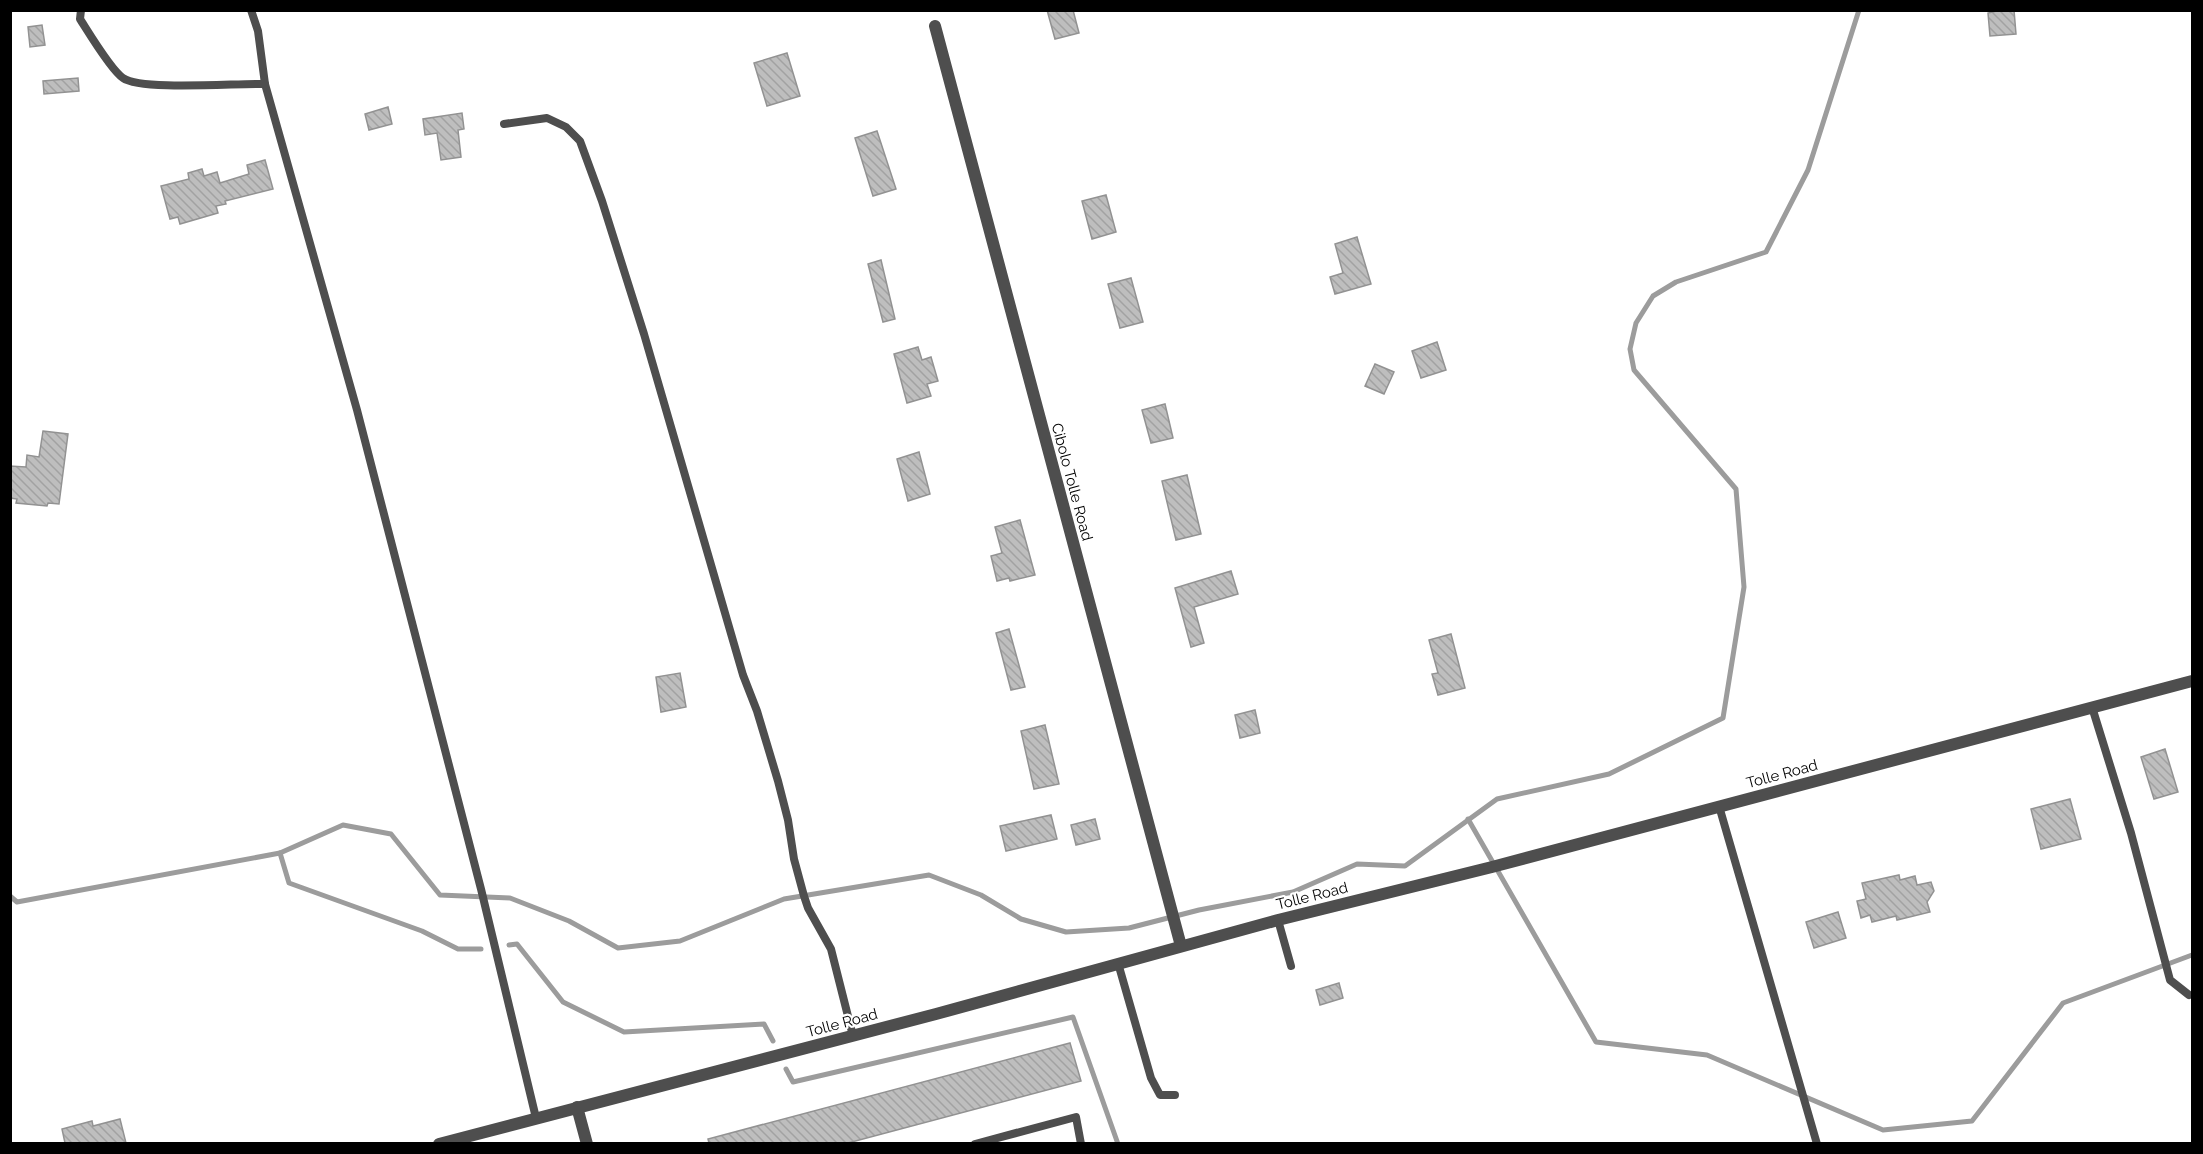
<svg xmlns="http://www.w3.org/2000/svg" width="2203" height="1154" font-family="Raleway,sans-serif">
  <defs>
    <pattern id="building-back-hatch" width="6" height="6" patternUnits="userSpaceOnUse" patternTransform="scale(1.5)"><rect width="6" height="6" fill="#bebebe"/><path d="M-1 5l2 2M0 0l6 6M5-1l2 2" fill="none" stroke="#a2a2a2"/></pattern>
  </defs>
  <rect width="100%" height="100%" fill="#fff"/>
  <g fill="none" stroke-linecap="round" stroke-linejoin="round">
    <g stroke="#9c9c9c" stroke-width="5">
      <polyline points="1468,819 1596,1042 1707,1055 1883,1130 1972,1121 2063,1003 2192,955"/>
      <polyline points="280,853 289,883 422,931 458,949 481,949"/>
      <polyline points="10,896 17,902 280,853 343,825 391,834 440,895 510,898 569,921 618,948 680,941 784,899 929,875 981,895 1021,919 1066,932 1129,928 1199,910 1293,892 1357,864 1405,866 1497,799 1609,774 1723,718 1744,587 1736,489 1634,370 1630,349 1636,323 1653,296 1676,282 1766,252 1808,170 1859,10"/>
      <polyline points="509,945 517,944 563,1002 624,1032 764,1024 773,1041"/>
      <polyline points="786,1069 793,1082 1073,1017 1118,1144"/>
    </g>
  </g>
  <g fill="url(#building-back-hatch)" stroke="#929292" stroke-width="1.5">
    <polygon points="1047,10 1073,10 1079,33 1055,39"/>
    <polygon points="2001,10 2014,10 2016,34 1990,36 1988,13"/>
    <polygon points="42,25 45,45 30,47 28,27"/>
    <polygon points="787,53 800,96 767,106 754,63"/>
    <polygon points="78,78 79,91 44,94 43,81"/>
    <polygon points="388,107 392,124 369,130 365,114"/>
    <polygon points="462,113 464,129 458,130 461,157 441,160 437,133 425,135 423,119"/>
    <polygon points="877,131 896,189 873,196 855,138"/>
    <polygon points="265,160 273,189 225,201 226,204 216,206 218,213 180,224 178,217 170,219 161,186 189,179 188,173 202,169 204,176 217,172 220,183 249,174 247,165"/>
    <polygon points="1106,195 1116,232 1092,239 1082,201"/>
    <polygon points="1357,237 1371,284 1335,294 1330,277 1343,273 1335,244"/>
    <polygon points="881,260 895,319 883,322 868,264"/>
    <polygon points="1131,278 1143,322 1120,328 1108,284"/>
    <polygon points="1437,342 1446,370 1421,378 1412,351"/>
    <polygon points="918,347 922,360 931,357 938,381 927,384 931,396 907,403 894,354"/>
    <polygon points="1375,364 1394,372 1384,394 1365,386"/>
    <polygon points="1165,404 1173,438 1151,443 1142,410"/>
    <polygon points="43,431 68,434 59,504 48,503 47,506 16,503 17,499 10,498 10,466 26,467 27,455 39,457"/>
    <polygon points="919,452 930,494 908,501 897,459"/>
    <polygon points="1187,475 1201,534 1176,540 1162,481"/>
    <polygon points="1020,520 1035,575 1010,581 1009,578 997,581 991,556 1002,553 995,527"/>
    <polygon points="1231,571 1238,594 1194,607 1204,643 1191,647 1175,588"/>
    <polygon points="1009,629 1025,687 1011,690 996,633"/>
    <polygon points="1451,634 1465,688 1438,695 1432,674 1438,673 1429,640"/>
    <polygon points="680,673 686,707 661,712 656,677"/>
    <polygon points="1255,710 1260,733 1240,738 1235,715"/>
    <polygon points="1045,725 1059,784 1034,789 1021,731"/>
    <polygon points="2165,749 2178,792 2154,799 2141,757"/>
    <polygon points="2070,799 2081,839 2041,849 2031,809"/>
    <polygon points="1051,815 1057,839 1006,851 1000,826"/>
    <polygon points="1095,819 1100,839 1076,845 1071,825"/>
    <polygon points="1899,875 1900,880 1915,876 1917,885 1931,882 1934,891 1927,902 1930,912 1897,920 1896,916 1872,922 1870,915 1861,918 1857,901 1866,899 1862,883"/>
    <polygon points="1838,912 1846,938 1814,948 1806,922"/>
    <polygon points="1339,983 1343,998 1320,1005 1316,990"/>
    <polygon points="1070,1043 1081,1081 848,1143 709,1143 708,1139"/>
    <polygon points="120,1119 126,1143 65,1143 62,1129 92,1121 93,1126"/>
  </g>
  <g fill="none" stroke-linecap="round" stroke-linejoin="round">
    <g stroke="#4e4e4e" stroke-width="8">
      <path d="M81,10L80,19C89,33 111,70 123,78C141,91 238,83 265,84L357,410L481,889L536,1118"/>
      <polyline points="251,10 258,31 265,84"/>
      <polyline points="504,124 547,118 566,127 580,141 602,201 644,334 743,675 757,711 778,781 788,820 794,859 804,896 808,908 831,949 853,1036"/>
      <polyline points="2092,707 2131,833 2170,980 2189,995"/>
      <polyline points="1719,806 1817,1144"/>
      <polyline points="1278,920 1291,966"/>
      <polyline points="1118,963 1151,1078 1160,1095 1175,1095"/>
      <polyline points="975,1144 1076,1117 1081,1144"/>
    </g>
    <g stroke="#4e4e4e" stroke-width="12">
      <polyline points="935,26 1181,946"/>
      <polyline points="577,1107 587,1144"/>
      <polyline points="439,1144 936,1014 1278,920 1492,867 2192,681"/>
    </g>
  </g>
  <g text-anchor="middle" stroke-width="4.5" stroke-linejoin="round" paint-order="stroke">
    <g font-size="15" fill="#000" stroke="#fff">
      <text transform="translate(1072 482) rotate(75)" y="5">Cibolo Tolle Road</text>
      <text transform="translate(1782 774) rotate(-15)" y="5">Tolle Road</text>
      <text transform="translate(1312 896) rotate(-14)" y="5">Tolle Road</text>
      <text transform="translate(842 1023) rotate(-15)" y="5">Tolle Road</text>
    </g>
  </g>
  <rect width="2203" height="1154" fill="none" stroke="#000000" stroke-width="24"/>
</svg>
